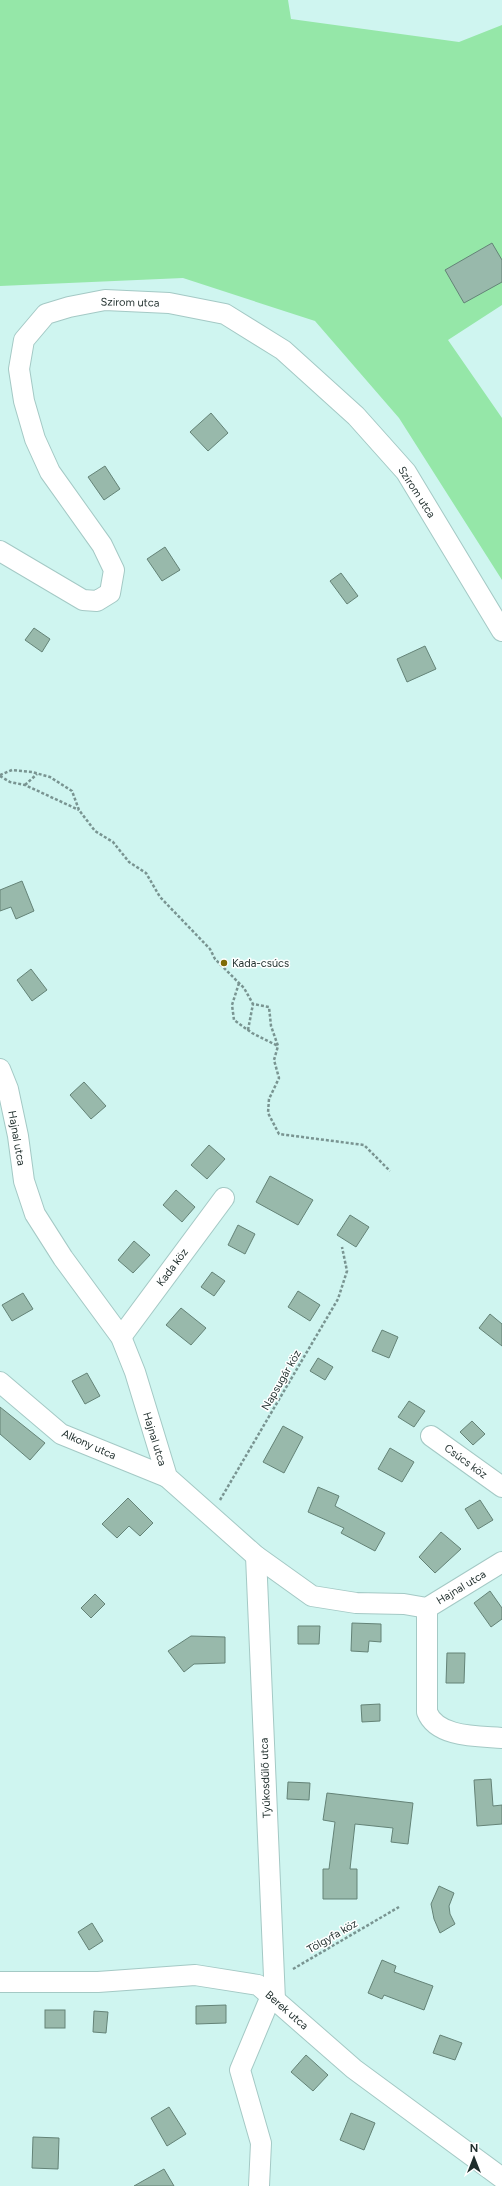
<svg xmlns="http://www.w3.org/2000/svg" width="502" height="2186" font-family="Figtree,sans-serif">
  <rect width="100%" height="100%" fill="#cff5f0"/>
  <polygon fill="#95e7a8" points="0,0 288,0 291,19 459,42 502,25 502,305 448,340 502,418 502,580 399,418 315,321 183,278 0,286"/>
  <g fill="#98b9ab" stroke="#648377">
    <polygon points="492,243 502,260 502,282 464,303 445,270"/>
    <polygon points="211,413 228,433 208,451 190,432"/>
    <polygon points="105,466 120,489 104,500 88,477"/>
    <polygon points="165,547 180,570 162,581 147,559"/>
    <polygon points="341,573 358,596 347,604 330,581"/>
    <polygon points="34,628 50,639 42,652 25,640"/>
    <polygon points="425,646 436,669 407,682 397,659"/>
    <polygon points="22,881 34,911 16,919 11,907 0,911 0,890"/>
    <polygon points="31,969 47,990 32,1001 17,980"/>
    <polygon points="84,1082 106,1106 91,1119 70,1095"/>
    <polygon points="209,1145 225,1159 207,1179 191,1165"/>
    <polygon points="270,1176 313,1200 298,1225 256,1202"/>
    <polygon points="176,1190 195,1207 182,1222 163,1205"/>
    <polygon points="350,1215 369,1227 356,1247 337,1235"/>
    <polygon points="238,1225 255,1234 245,1254 228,1245"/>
    <polygon points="134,1241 150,1255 133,1273 118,1260"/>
    <polygon points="212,1272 225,1281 214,1296 201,1287"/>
    <polygon points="298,1291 320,1305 310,1321 288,1307"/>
    <polygon points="23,1293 33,1309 12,1321 2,1305"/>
    <polygon points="181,1308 206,1328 191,1345 166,1325"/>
    <polygon points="490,1314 502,1324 502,1346 479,1328"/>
    <polygon points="382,1330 398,1337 389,1358 372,1351"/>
    <polygon points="318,1358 333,1367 325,1380 310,1371"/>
    <polygon points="87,1373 100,1396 85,1404 72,1381"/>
    <polygon points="409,1401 425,1411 414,1427 398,1417"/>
    <polygon points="0,1407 45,1443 30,1460 0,1434"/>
    <polygon points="472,1421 485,1434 473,1445 460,1432"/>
    <polygon points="283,1426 303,1437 284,1473 263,1462"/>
    <polygon points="390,1448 414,1462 402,1482 378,1469"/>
    <polygon points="318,1487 339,1496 335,1506 385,1533 375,1551 341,1533 344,1528 308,1512"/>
    <polygon points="128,1498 153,1523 140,1536 129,1526 117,1538 102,1524"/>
    <polygon points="480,1500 493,1520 478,1529 465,1509"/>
    <polygon points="441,1532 461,1549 435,1573 419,1557"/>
    <polygon points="490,1591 502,1608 502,1619 491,1627 474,1603"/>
    <polygon points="95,1594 105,1604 91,1618 81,1608"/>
    <polygon points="352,1623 381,1624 381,1642 369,1641 368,1652 351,1651"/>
    <polygon points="298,1626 320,1626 319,1644 298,1644"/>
    <polygon points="191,1636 225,1637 225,1663 194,1664 184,1672 168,1651"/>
    <polygon points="447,1653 465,1653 464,1683 446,1683"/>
    <polygon points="380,1704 380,1721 362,1722 361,1705"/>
    <polygon points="491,1779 493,1806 502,1805 502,1824 477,1826 474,1780"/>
    <polygon points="288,1782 310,1783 309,1800 287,1799"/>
    <polygon points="327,1793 413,1803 408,1844 391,1842 393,1828 355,1824 350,1869 357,1869 357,1899 323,1899 323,1869 329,1869 335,1822 323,1820"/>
    <polygon points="439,1886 454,1893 449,1906 450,1914 455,1924 440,1933 434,1919 431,1904"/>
    <polygon points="92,1923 103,1941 89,1950 78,1932"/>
    <polygon points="382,1960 396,1966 394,1972 433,1986 424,2010 384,1995 382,1999 368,1993"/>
    <polygon points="226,2005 226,2023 196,2024 196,2006"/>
    <rect x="45" y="2010" width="20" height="18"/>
    <polygon points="94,2011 108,2012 106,2033 93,2032"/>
    <polygon points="440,2035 462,2043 455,2060 433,2053"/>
    <polygon points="306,2055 328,2075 313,2091 291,2072"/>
    <polygon points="169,2107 186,2134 167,2146 151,2118"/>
    <polygon points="351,2113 375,2123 364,2150 340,2140"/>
    <polygon points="33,2137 59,2138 58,2169 32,2168"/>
    <polygon points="164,2169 174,2186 134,2186"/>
  </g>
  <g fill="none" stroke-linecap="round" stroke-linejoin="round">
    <g stroke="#a4c9c5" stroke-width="22">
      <g id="minor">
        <polyline points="0,551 83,600 97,601 110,593 114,570 102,545 50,472 35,439 24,401 19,369 24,340 46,314 69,307 105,300 169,303 225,314 283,350 356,416 406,472 502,631"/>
        <polyline points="0,1069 8,1089 18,1136 24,1181 35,1214 63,1258 121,1337 135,1372 167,1477 256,1556 312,1596 356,1603 404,1604 427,1608 502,1562"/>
        <polyline points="121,1337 224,1198"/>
        <polyline points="0,1382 61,1434 167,1477"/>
        <polyline points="431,1436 502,1487"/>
        <polyline points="256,1556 275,2000"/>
        <path d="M427,1608V1712C437,1738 479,1736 502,1738"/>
        <polyline points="0,1982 98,1982 195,1975 258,1985 354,2069 502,2178"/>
        <polyline points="259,2186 261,2143 240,2070 271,1996"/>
      </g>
    </g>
    <g stroke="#799491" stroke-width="2.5" stroke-dasharray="3 2" stroke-linecap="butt">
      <polyline points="0,775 12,770 32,772 50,777 72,791 79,810 95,831 113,842 129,862 146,873 160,897 210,949 215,959 244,988 253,1004 269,1007 271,1026 278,1046 274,1060 279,1078 269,1099 268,1113 279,1134 364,1145 390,1171"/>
      <polyline points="0,776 10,782 25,785 79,810"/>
      <polyline points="25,785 37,774"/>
      <polyline points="239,983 232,1005 234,1020 252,1033 278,1046"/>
      <polyline points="248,1030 253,1004"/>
      <polyline points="220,1500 338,1299 347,1271 342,1247"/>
      <polyline points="293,1969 399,1907"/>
    </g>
    <use href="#minor" stroke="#fff" stroke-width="20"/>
  </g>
  <circle fill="#806c07" stroke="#fff" stroke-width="1.5" cx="224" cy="963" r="4"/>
  <g text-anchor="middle" stroke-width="3" stroke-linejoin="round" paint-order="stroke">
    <g font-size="11" fill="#1f2e2c" stroke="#fff">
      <text transform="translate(130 302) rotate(1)" y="4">Szirom utca</text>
      <text transform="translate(417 492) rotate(57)" y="4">Szirom utca</text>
      <text transform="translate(17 1138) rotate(80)" y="4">Hajnal utca</text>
      <text transform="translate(172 1267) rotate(-53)" y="4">Kada köz</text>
      <text transform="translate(281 1380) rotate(-60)" y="4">Napsugár köz</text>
      <text transform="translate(155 1439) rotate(73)" y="4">Hajnal utca</text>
      <text transform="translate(89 1444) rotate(24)" y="4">Alkony utca</text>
      <text transform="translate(466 1461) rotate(36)" y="4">Csúcs köz</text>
      <text transform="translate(461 1587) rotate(-31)" y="4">Hajnal utca</text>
      <text transform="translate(265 1778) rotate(-92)" y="4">Tyúkosdűlő utca</text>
      <text transform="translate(332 1936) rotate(-30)" y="4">Tölgyfa köz</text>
      <text transform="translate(287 2010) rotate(41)" y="4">Berek utca</text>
    </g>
    <g font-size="11" fill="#1f2e2c" stroke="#fff" text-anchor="start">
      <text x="232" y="967">Kada-csúcs</text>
    </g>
  </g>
  <g transform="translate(474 2158)" stroke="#ffffff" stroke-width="3" paint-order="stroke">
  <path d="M0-3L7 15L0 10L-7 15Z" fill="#1f2e2c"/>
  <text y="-6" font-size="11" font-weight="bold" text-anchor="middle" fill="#1f2e2c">N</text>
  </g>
</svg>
